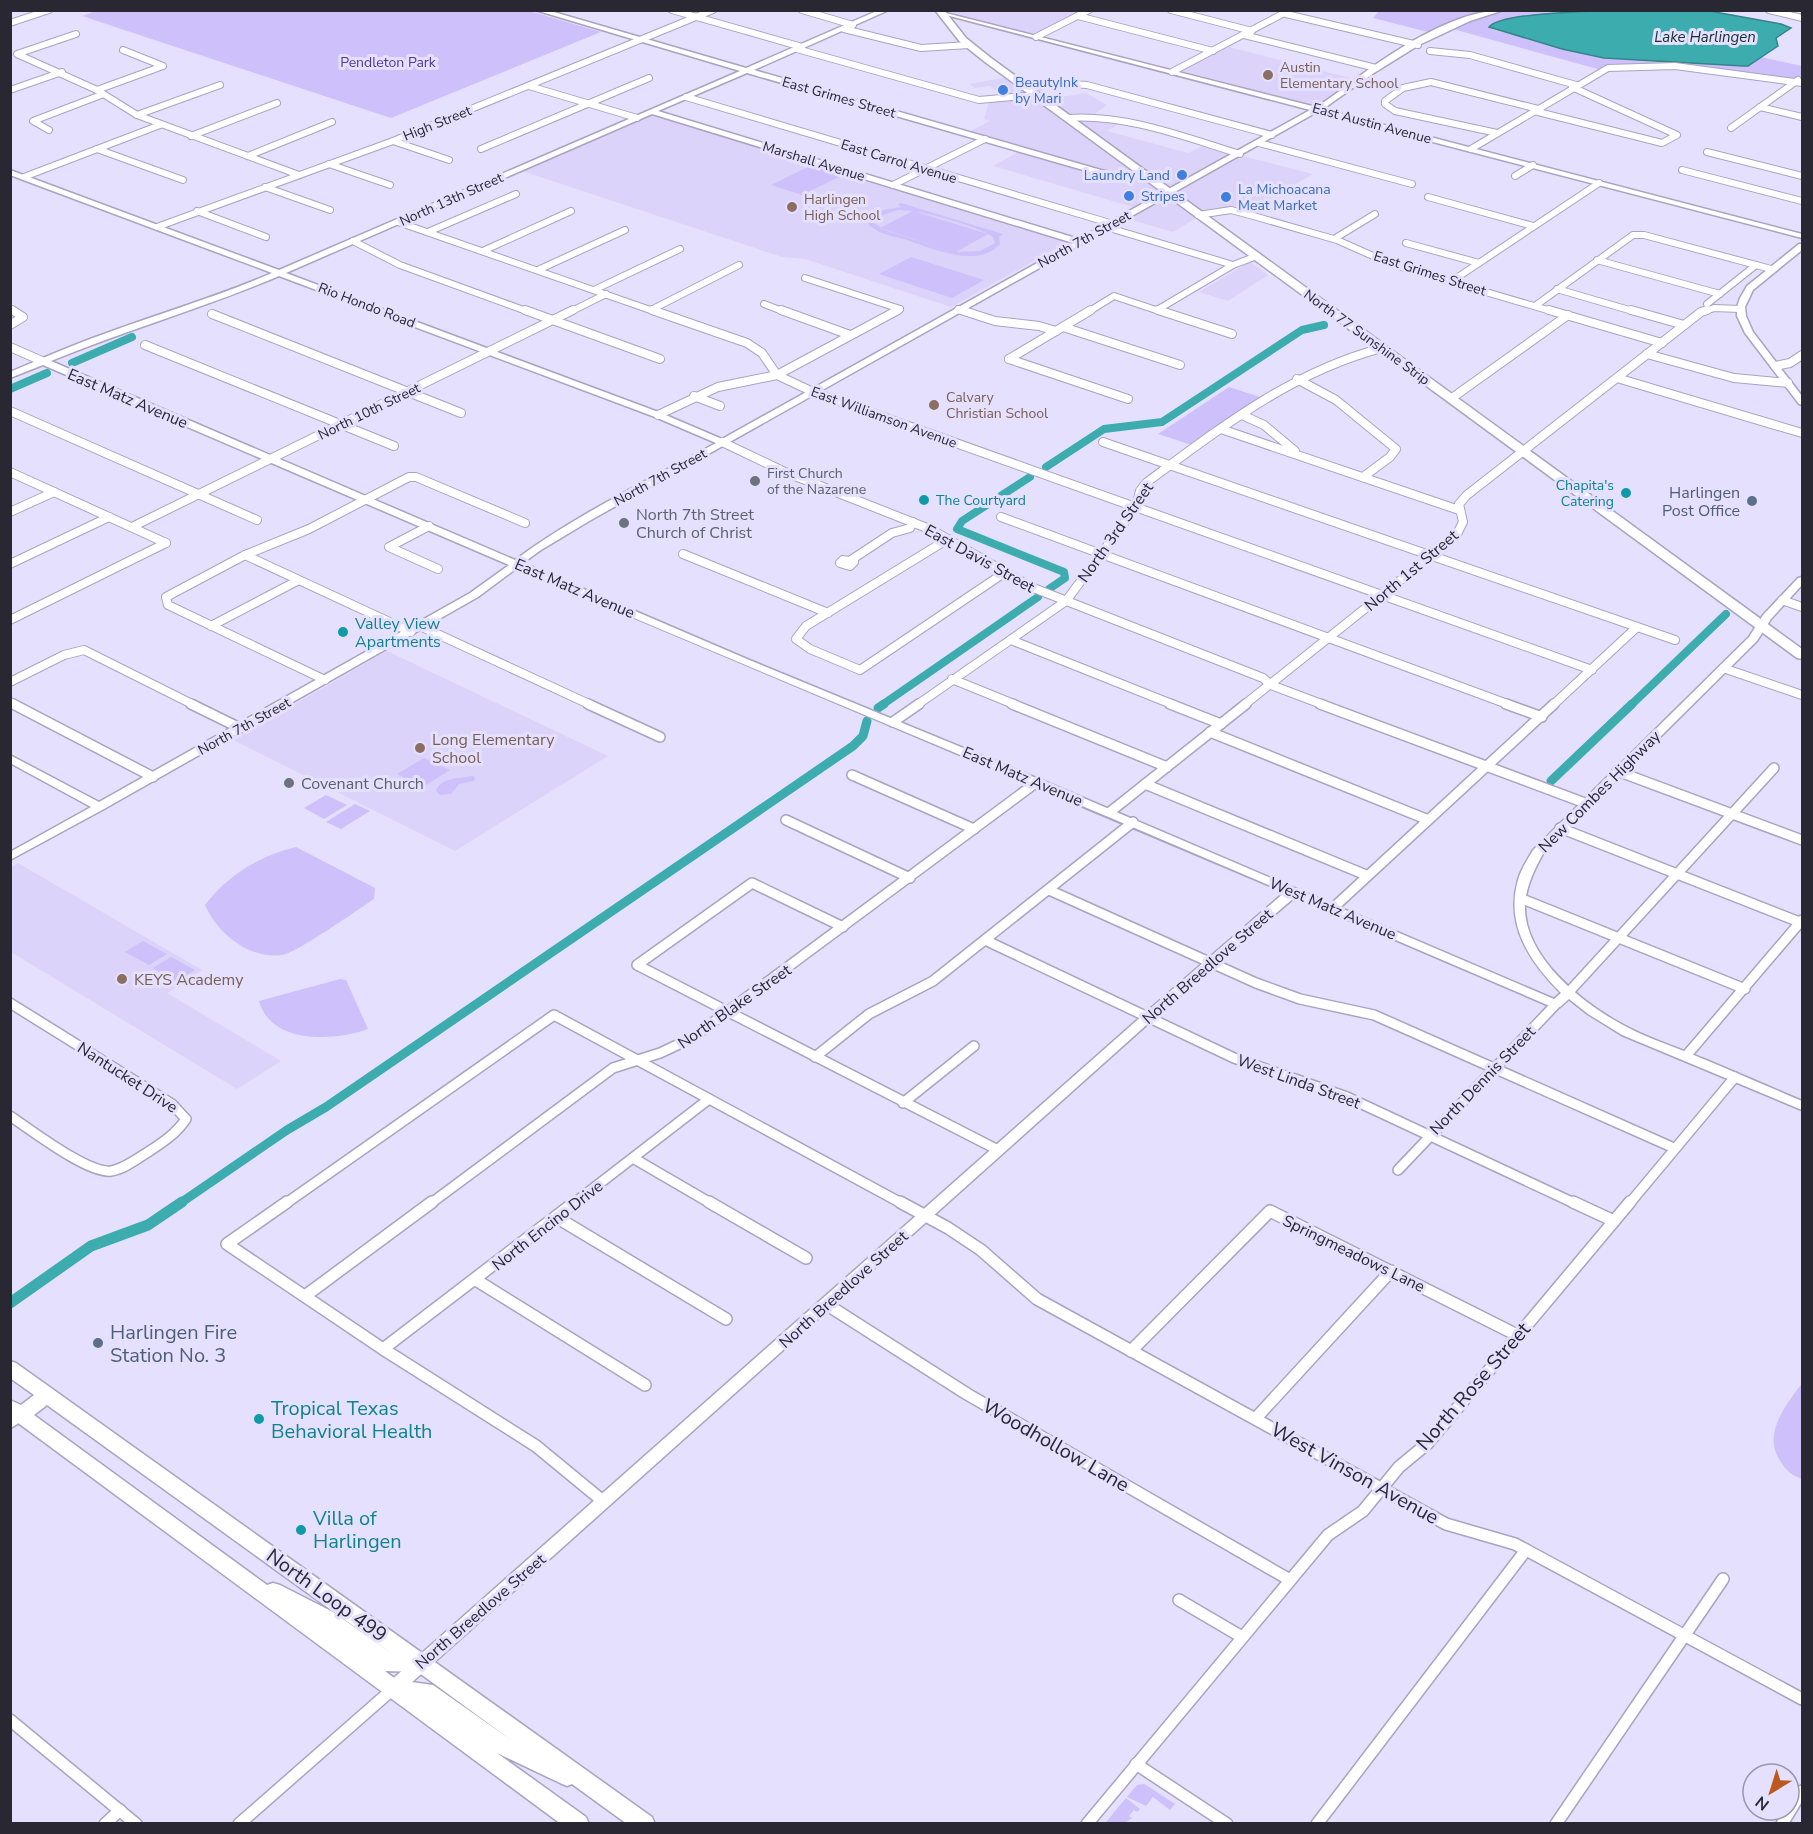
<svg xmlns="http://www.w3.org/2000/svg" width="1813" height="1834" font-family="'Nunito Sans',sans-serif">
  <rect width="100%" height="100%" fill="#e6e0ff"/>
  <g fill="#dbd3f9">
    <polygon points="952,11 1084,11 1033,34 954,14"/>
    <polygon points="1229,47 1354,79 1338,93 1315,106 1182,71"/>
    <polygon points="1021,75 1054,98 1086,93 1107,105 1092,116 1121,123 1107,131 1188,153 1203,146 1313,174 1250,211 1231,207 1211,209 1173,232 1118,216 1133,207 993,166 1026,148 969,132 990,121 984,119 990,99 1005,98 990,86 975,88 969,84"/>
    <polygon points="652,115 1068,242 951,307 805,259 782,257 522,171"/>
    <polygon points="1250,262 1268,275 1228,301 1199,292"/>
    <polygon points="387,651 608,756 455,851 233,740"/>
    <polygon points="18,863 202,970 167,993 281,1061 237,1089 11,952 10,868"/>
  </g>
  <g fill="#cdc0fb" fill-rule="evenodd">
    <polygon points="99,10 526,10 601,32 391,118 82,16"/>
    <polygon points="1379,11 1482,10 1484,11 1452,21 1432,33 1373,18"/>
    <polygon points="1508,11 1596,11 1509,19 1495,22 1489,27 1494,30 1604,58 1743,66 1761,57 1802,66 1802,77 1798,80 1675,66 1601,70 1453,29 1482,17"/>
    <polygon points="812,165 843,175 802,195 771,185"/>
    <path d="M901,203L1003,234L999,237L1000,244C978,269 933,249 907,240C895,237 878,234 869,225L871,215L883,210L902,207L898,205ZM898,210C917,209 978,226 993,237L995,243L980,251L956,252L988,234L913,211L880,228L954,252L884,230L874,223V218Z"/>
    <polygon points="911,257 984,280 952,298 879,274"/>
    <polygon points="1229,387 1263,398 1192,445 1158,434"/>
    <polygon points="424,758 450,770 423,787 397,774"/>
    <path d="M472,776L475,777L474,781L459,784L451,794L440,795L436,791C441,777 457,779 472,776Z"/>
    <polygon points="326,795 347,805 324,819 304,808"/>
    <polygon points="355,804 370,811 341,829 326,822"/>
    <path d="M296,847L375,888L374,899C359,909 295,954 282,955C250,960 217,933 205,905C228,875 259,856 296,847Z"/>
    <polygon points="143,941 167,954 149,965 125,952"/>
    <polygon points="171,957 195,970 176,981 153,968"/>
    <path d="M340,979L346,980L368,1029C335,1041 271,1045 259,1001Z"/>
    <path d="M1802,1383V1479C1793,1476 1786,1471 1781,1462C1761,1435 1786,1405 1802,1383Z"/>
    <polygon points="1144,1784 1146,1785 1175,1804 1170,1810 1153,1797 1146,1806 1127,1797 1137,1785"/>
    <polygon points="1126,1798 1140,1809 1137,1812 1134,1810 1129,1816 1132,1818 1125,1823 1106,1822"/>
  </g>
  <path fill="#3cacae" stroke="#368489" stroke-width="1.5" d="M1704,10L1781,24L1791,28L1776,38L1778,46L1748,66H1743L1604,58L1562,49L1489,27C1504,7 1672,10 1704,10Z"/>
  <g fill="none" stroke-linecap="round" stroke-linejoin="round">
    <g stroke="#3cacae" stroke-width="8">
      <polyline points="72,363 132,337"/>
      <polyline points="10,389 47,373"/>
      <polyline points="1046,467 1104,429 1162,422 1302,330 1324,325"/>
      <polyline points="1030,477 962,521 957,529 1064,572 1065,578 1049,589"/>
      <polyline points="882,705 1038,597"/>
      <polyline points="1631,705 1726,614"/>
    </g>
    <g stroke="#3cacae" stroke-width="9">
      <polyline points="878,708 884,704"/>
      <polyline points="1551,781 1632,704"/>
      <polyline points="179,1204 287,1130 326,1107 853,746 863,736 867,721"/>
    </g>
    <polyline stroke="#3cacae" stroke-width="11" points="10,1303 91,1246 148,1225 182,1202"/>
    <g stroke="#a9a3c0" stroke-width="8">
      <g id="minor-far3">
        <polyline points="672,10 802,47"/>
        <polyline points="802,10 853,25"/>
        <polyline points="1171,10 1252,31"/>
        <polyline points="1769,10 1802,18"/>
        <polyline points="1286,14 1418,45"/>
        <polyline points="1078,16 1213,51"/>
        <polyline points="10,23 49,10"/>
        <polyline points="844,29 921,48 969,45"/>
        <polyline points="76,34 17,54 97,90 137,115 299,175"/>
        <polyline points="1244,35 1376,68"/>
        <polyline points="1036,37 1089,10"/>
        <polyline points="797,49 979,100 1036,95"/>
        <polyline points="1430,51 1470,55 1576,85"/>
        <polyline points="1172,72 1290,10"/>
        <polyline points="529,86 637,118"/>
        <polyline points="1026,88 1057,83 1087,85 1272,135"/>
        <polyline points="10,90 62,72"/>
        <polyline points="97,90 163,66 123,50"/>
        <polyline points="686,97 1113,224"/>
        <polyline points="1760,107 1802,117"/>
        <polyline points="1534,111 1662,143 1677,135 1572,87"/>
        <polyline points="137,115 220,85"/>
        <path d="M1067,118C1127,114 1184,137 1240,154"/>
        <polyline points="1731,128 1798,80"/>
        <polyline points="49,130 33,121 101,95"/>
        <polyline points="1497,133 1395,111 1385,104 1385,101 1403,88 1431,82 1538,109"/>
        <polyline points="191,136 277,103"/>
        <polyline points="393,141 449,160"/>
        <polyline points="1259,143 1412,184"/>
        <polyline points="97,149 183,180"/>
        <polyline points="481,149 649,78"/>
        <polyline points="1471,149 1608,68 1675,66 1802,83"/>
        <polyline points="1707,152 1802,176"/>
        <polyline points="248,156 332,122"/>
        <polyline points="329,164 390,185"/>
        <polyline points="1682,170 1802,201"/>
        <polyline points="1515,176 1533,165"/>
        <polyline points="24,177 160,125"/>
        <polyline points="893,185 985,139"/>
        <polyline points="265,187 330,210"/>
        <polyline points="1428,197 1533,226"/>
        <polyline points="197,211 266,237"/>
        <polyline points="1198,215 1231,210 1250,215 1337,240 1391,264 1554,312"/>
        <polyline points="398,222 656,312"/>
        <polyline points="157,227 393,141 713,10"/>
        <polyline points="1106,227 1233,265"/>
        <polyline points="428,232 516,194"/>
        <polyline points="1334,239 1375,214"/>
        <polyline points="353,241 400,265 529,312"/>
        <polyline points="1406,243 1479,263"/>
        <polyline points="483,251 571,211"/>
        <polyline points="1597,260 1720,294"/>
        <polyline points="538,270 625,230"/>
        <polyline points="805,278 900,309"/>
        <polyline points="1452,281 1599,183"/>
        <polyline points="1557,289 1636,312"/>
        <polyline points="594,290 680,249"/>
        <polyline points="764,304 785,312"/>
        <polyline points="1707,304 1756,265"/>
        <polyline points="1535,306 1633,235 1644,235 1771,269"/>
        <polyline points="10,309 14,312"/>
        <polyline points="958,309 966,312"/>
        <polyline points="651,310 739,265"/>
        <polyline points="1157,310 1233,265 1257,256"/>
        <polyline points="570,312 606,294"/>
        <polyline points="895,312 900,309"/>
        <polyline points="1088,312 1114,296 1162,312"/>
        <polyline points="1703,312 1714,308 1740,309"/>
      </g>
    </g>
    <g stroke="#a9a3c0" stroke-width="10">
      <g id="minor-far2">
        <polyline points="525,310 660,359"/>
        <polyline points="652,310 747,343 762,353 777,375 813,392 1592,670"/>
        <polyline points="781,310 850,335"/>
        <polyline points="961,310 995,321 1039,326 1056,331"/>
        <polyline points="1158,310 1232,334"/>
        <polyline points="1549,310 1662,343"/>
        <polyline points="1631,310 1684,325"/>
        <polyline points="212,314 461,413"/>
        <polyline points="10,325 23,317 12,310"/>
        <polyline points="1063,327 1180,365"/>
        <polyline points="145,345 394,446"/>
        <polyline points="10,347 42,361"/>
        <polyline points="1647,354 1734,378 1788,383"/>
        <polyline points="1009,359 1091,310"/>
        <polyline points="1009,359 1128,399"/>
        <polyline points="1775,366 1790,363 1802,355"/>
        <polyline points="1617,378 1802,433"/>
        <polyline points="1297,379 1336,400 1396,449 1390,457 1363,477"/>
        <polyline points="694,396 720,406"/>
        <polyline points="1452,398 1568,315"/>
        <polyline points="10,411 257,520"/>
        <polyline points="658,415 718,387 777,375 898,310"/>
        <polyline points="1242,415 1264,425 1295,451"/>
        <polyline points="1221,429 1459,510"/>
        <polyline points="722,442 785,472 932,530 1031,587 1263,678 1271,685 1324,705"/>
        <polyline points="1103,442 1675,640"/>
        <polyline points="10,472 166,543"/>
        <polyline points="10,512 54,492"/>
        <polyline points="1001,517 1510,705"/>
        <polyline points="429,526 389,547 438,569"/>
        <polyline points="132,527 573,310"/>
        <polyline points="948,539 806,626 796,639 810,649 860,670 1004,573"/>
        <polyline points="683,554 828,613"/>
        <polyline points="245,555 411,632"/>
        <polygon points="843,560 854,562 850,566 840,563"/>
        <polyline points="851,560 892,533 910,528 913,522"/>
        <polyline points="10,564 109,517"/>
        <polyline points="1782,600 1802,607"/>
        <polyline points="10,620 166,543"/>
        <polyline points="211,626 297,581"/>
        <polyline points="420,626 591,705"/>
        <polyline points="1011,640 1174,705"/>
        <polyline points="1723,668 1802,695"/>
        <polyline points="952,679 1016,705"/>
        <polyline points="325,680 168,605 166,597 245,555 309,529 409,477 416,477 525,523"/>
        <polyline points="10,682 64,655 84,650 194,705"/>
        <polyline points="10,702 16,705"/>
        <path d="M917,705L1066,601L1136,507L1140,491L1146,483C1220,428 1291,372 1382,348"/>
        <polyline points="1244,705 1456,536 1463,522 1459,504 1467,495 1701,312 1707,310"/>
        <polyline points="1553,705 1637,627"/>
      </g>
    </g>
    <g stroke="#a9a3c0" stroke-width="12">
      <g id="minor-far1">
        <polyline points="13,704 153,777"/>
        <polyline points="191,704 240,728"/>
        <polyline points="588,704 660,737"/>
        <polyline points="1012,704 1167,767"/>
        <polyline points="1170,704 1221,724"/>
        <polyline points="1320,704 1585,803"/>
        <polyline points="1506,704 1542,717"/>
        <polyline points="893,722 919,704"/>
        <polyline points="1210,732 1426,819"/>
        <polyline points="1617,771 1802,840"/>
        <polyline points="852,775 974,829"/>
        <polyline points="1145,784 1366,875"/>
        <polyline points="1110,812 1246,704"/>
        <polyline points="786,820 910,878"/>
        <polyline points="1560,828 1802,923"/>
        <polyline points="1049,890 1256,983 1300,999 1374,1015 1674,1148"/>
        <polyline points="1520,898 1745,989"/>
        <polyline points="1333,908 1554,704"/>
        <polyline points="843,927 752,883 637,965 998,1150"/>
        <polyline points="985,940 1234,1058 1347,1097 1576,1204"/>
        <polyline points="1568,993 1774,768"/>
        <path d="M10,1003L172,1104L186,1119C177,1133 162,1143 148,1152C137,1159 124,1169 111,1171C88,1174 30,1129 10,1116"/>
        <polyline points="1686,1056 1802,920"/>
        <polyline points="815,1057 869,1014 933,981 1133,822"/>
        <polyline points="903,1103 974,1046"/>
        <polyline points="633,1158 712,1204"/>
        <polyline points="1398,1170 1556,1004"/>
        <polyline points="285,1204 554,1015 903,1204"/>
        <polyline points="430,1204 613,1068 660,1053 692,1038 1037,782"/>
        <polyline points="573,1204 709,1099"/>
        <polyline points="1629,1204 1735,1077"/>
      </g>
    </g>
    <g stroke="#a9a3c0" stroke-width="14">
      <g id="minor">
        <polyline points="287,1202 227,1244 383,1349 536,1446 604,1502"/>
        <polyline points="709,1202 806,1258"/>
        <polyline points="900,1202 948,1228 981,1250 1037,1299 1446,1524 1515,1544 1802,1699"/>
        <polyline points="1573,1202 1614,1221"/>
        <polyline points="556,1217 726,1319"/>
        <polyline points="476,1280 645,1385"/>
        <polyline points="305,1296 432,1202"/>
        <polyline points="826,1304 967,1394 1290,1580"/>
        <polyline points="383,1349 575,1202"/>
        <polyline points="1131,1351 1270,1211 1517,1335"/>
        <polyline points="1256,1418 1391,1271"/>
        <polyline points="10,1422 21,1415"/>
        <polyline points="1179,1600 1242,1637"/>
        <polyline points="10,1720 136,1824"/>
        <polyline points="1136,1764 1227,1824"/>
        <polyline points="105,1824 120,1810"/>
        <polyline points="239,1824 394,1688"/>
        <polyline points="1087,1824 1328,1535 1363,1511 1399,1467 1428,1443 1630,1202"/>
        <polyline points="1317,1824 1526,1550"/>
        <polyline points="1556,1824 1723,1579"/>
        <polyline points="1782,1824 1802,1791"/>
      </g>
    </g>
    <g stroke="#a9a3c0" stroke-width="3">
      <g id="tertiary">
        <path d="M535,10H547L746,68L879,10H889L754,70L1101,170L1115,173L1141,170L1145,172C1131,179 1112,177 1097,174L747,73L658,111L1079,239L1310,110L938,13V11L1316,107C1332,98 1346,85 1361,75C1398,48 1457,10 1504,10L1470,21L1419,45L1374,73L1323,109L1802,234V238L1317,112L591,520L541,550L523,563L747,659L1046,782L1554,999L1561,993C1530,962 1505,925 1518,880C1521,869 1528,859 1533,850L1749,637L1763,615L1798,578L1802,577V585L1771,619L1757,641L1544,852C1535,868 1527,884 1525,903C1522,956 1583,1004 1625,1026C1649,1039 1676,1047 1701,1058C1735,1072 1769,1087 1802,1101V1110L1622,1035L1588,1014L1569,999L1560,1007H1552L1295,897L1152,1020L400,1693L394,1695L388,1693L386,1688L388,1683L1144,1014L1285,892C1030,783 773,678 517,568L478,597L104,809L10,860V852L91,807L10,763V755L99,802L470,593L509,565L43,365L10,378V372C41,359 72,345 104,334C160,313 217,297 272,273L10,175V170L279,270L740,71ZM652,114L1073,243L722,439L661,413L286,273ZM279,276L655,417L716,443C649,480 577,514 515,560L51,361C126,330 204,308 279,276Z"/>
        <polygon points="1799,244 1802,244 1802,250 1753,290 1745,307 1746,316 1753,332 1802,396 1802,405 1799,404 1745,333 1737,316 1737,307 1740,298 1747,286"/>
      </g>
    </g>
    <g stroke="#a9a3c0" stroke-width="3">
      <g id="primary">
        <polygon points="935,10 944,10 966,38 991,58 1802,649 1802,659 1797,658 985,62 960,42"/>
        <path d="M10,1361L16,1363L652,1817L655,1824H627L572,1784L567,1786L560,1783L497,1753L586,1817L589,1824H561L10,1417V1400L21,1405L34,1395L10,1378ZM47,1405L395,1656L333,1612L280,1585L273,1583L267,1585L34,1415ZM385,1671L418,1672L511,1740L433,1685L397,1680Z"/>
      </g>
    </g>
    <use href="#minor-far3" stroke="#fff" stroke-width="6"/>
    <use href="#minor-far2" stroke="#fff" stroke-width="8"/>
    <use href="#minor-far1" stroke="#fff" stroke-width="9"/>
    <use href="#minor" stroke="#fff" stroke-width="11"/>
    <use href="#tertiary" fill="#fff" fill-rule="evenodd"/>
    <use href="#primary" fill="#fff" fill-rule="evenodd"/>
    <polyline stroke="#908ca2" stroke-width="1.5" stroke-dasharray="7 7" stroke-linecap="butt" points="1787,10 1802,14"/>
  </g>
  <g fill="#8d6e63" stroke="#e6e0ff" stroke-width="2">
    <circle cx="1268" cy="75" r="6"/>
    <circle cx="792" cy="207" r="6"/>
    <circle cx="934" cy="405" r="6"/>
    <circle cx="420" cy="748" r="6"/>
    <circle cx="122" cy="979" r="6"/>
  </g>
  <g fill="#3f7fe0" stroke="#e6e0ff" stroke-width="2">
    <circle cx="1003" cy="90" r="6"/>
    <circle cx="1182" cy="175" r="6"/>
    <circle cx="1129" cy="196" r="6"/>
    <circle cx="1226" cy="197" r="6"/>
  </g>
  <g fill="#6b7280" stroke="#e6e0ff" stroke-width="2">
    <circle cx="755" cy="481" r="6"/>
    <circle cx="624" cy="523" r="6"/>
    <circle cx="289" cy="783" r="6"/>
  </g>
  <g fill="#0f9aa8" stroke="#e6e0ff" stroke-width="2">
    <circle cx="1626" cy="493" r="6"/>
    <circle cx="924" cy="500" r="6"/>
    <circle cx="343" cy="632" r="6"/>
    <circle cx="259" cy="1419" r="6"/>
    <circle cx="301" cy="1530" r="6"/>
  </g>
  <g fill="#5c6f8a" stroke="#e6e0ff" stroke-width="2">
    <circle cx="1752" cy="501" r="6"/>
    <circle cx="98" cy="1343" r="6"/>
  </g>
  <g text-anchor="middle" stroke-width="6" stroke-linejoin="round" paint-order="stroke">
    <g font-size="14" fill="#553497" stroke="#e6e0ff">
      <text x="388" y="67">Pendleton Park</text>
    </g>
    <g font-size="14" fill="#785e54" stroke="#e6e0ff" text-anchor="start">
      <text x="1280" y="72">Austin<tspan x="1280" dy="16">Elementary School</tspan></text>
      <text x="804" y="204">Harlingen<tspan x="804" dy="16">High School</tspan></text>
      <text x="946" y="402">Calvary<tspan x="946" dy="16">Christian School</tspan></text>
    </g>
    <g font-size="14" fill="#366cbe" stroke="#e6e0ff" text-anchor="start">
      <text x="1015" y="87">BeautyInk<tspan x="1015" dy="16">by Mari</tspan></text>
      <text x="1170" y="180" text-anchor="end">Laundry Land</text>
      <text x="1238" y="194">La Michoacana<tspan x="1238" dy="16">Meat Market</tspan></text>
      <text x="1141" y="201">Stripes</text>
    </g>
    <g font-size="14" fill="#292732" stroke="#e6e0ff">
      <text transform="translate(839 97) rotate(16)" y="5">East Grimes Street</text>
      <text transform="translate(437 123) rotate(-22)" y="5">High Street</text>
      <text transform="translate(1372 123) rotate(15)" y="5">East Austin Avenue</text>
      <text transform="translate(814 161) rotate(17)" y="5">Marshall Avenue</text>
      <text transform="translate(899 161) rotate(17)" y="5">East Carrol Avenue</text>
      <text transform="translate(451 199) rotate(-24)" y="5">North 13th Street</text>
      <text transform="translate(1084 239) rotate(-29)" y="5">North 7th Street</text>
      <text transform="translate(1430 273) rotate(18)" y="5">East Grimes Street</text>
      <text transform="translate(367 305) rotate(21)" y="5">Rio Hondo Road</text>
      <text transform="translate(1367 337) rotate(36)" y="5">North 77 Sunshine Strip</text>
      <text transform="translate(369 411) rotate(-26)" y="5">North 10th Street</text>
      <text transform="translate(884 417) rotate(20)" y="5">East Williamson Avenue</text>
      <text transform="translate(660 477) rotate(-29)" y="5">North 7th Street</text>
      <text transform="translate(244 726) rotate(-29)" y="5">North 7th Street</text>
    </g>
    <g font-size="14" fill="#5b616d" stroke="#e6e0ff" text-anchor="start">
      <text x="767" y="478">First Church<tspan x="767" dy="16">of the Nazarene</tspan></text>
    </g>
    <g font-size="14" fill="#0d838f" stroke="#e6e0ff" text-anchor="end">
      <text x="1614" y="490">Chapita's<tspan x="1614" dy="16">Catering</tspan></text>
      <text x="936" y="505" text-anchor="start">The Courtyard</text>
    </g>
    <g font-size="15" font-style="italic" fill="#152e2e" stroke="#e6e0ff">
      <text x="1705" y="42">Lake Harlingen</text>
    </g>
    <g font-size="16" fill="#292732" stroke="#e6e0ff">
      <text transform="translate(128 398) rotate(23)" y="6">East Matz Avenue</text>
      <text transform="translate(1115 532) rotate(-55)" y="6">North 3rd Street</text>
      <text transform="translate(980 558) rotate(29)" y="6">East Davis Street</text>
      <text transform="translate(1411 570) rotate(-40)" y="6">North 1st Street</text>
      <text transform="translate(575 588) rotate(23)" y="6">East Matz Avenue</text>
      <text transform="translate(1023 776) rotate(23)" y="6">East Matz Avenue</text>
      <text transform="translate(1599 791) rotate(-45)" y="6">New Combes Highway</text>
      <text transform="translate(1333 908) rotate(23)" y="6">West Matz Avenue</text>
      <text transform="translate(1207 966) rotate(-41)" y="6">North Breedlove Street</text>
      <text transform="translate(734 1006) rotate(-35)" y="6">North Blake Street</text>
      <text transform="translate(128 1077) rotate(33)" y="6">Nantucket Drive</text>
      <text transform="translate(1482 1080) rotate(-46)" y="6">North Dennis Street</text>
      <text transform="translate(1299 1081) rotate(20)" y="6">West Linda Street</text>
      <text transform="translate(547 1225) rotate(-38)" y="6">North Encino Drive</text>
      <text transform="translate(1354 1253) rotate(26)" y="6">Springmeadows Lane</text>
      <text transform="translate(843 1289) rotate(-42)" y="6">North Breedlove Street</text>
      <text transform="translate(480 1611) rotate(-41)" y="6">North Breedlove Street</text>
    </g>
    <g font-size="16" fill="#4e5e75" stroke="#e6e0ff" text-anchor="end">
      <text x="1740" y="498">Harlingen<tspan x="1740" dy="18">Post Office</tspan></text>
    </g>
    <g font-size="16" fill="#5b616d" stroke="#e6e0ff" text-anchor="start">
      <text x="636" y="520">North 7th Street<tspan x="636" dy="18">Church of Christ</tspan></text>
      <text x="301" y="789">Covenant Church</text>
    </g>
    <g font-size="16" fill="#0d838f" stroke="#e6e0ff" text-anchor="start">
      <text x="355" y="629">Valley View<tspan x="355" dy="18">Apartments</tspan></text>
    </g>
    <g font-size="16" fill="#785e54" stroke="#e6e0ff" text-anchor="start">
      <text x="432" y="745">Long Elementary<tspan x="432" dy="18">School</tspan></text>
      <text x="134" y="985">KEYS Academy</text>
    </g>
    <g font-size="20" fill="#4e5e75" stroke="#e6e0ff" text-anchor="start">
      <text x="110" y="1339">Harlingen Fire<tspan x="110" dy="23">Station No. 3</tspan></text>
    </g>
    <g font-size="20" fill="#292732" stroke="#e6e0ff">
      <text transform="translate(1473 1386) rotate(-49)" y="7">North Rose Street</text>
      <text transform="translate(1056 1445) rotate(30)" y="7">Woodhollow Lane</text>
      <text transform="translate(1355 1473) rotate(29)" y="7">West Vinson Avenue</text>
      <text transform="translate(327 1595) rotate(36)" y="7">North Loop 499</text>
    </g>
    <g font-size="20" fill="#0d838f" stroke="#e6e0ff" text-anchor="start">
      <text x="271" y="1415">Tropical Texas<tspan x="271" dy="23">Behavioral Health</tspan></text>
      <text x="313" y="1525">Villa of<tspan x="313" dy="23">Harlingen</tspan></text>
    </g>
  </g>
  <rect width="1813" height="1834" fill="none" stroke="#292732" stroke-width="24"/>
  <g transform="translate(1771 1792) rotate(218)"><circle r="28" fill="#e6e0ff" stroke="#9a96ad" stroke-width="1.5"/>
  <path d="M0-4.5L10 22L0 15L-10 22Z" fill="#bc591f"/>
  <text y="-9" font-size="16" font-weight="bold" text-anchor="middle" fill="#292732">N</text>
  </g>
</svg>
